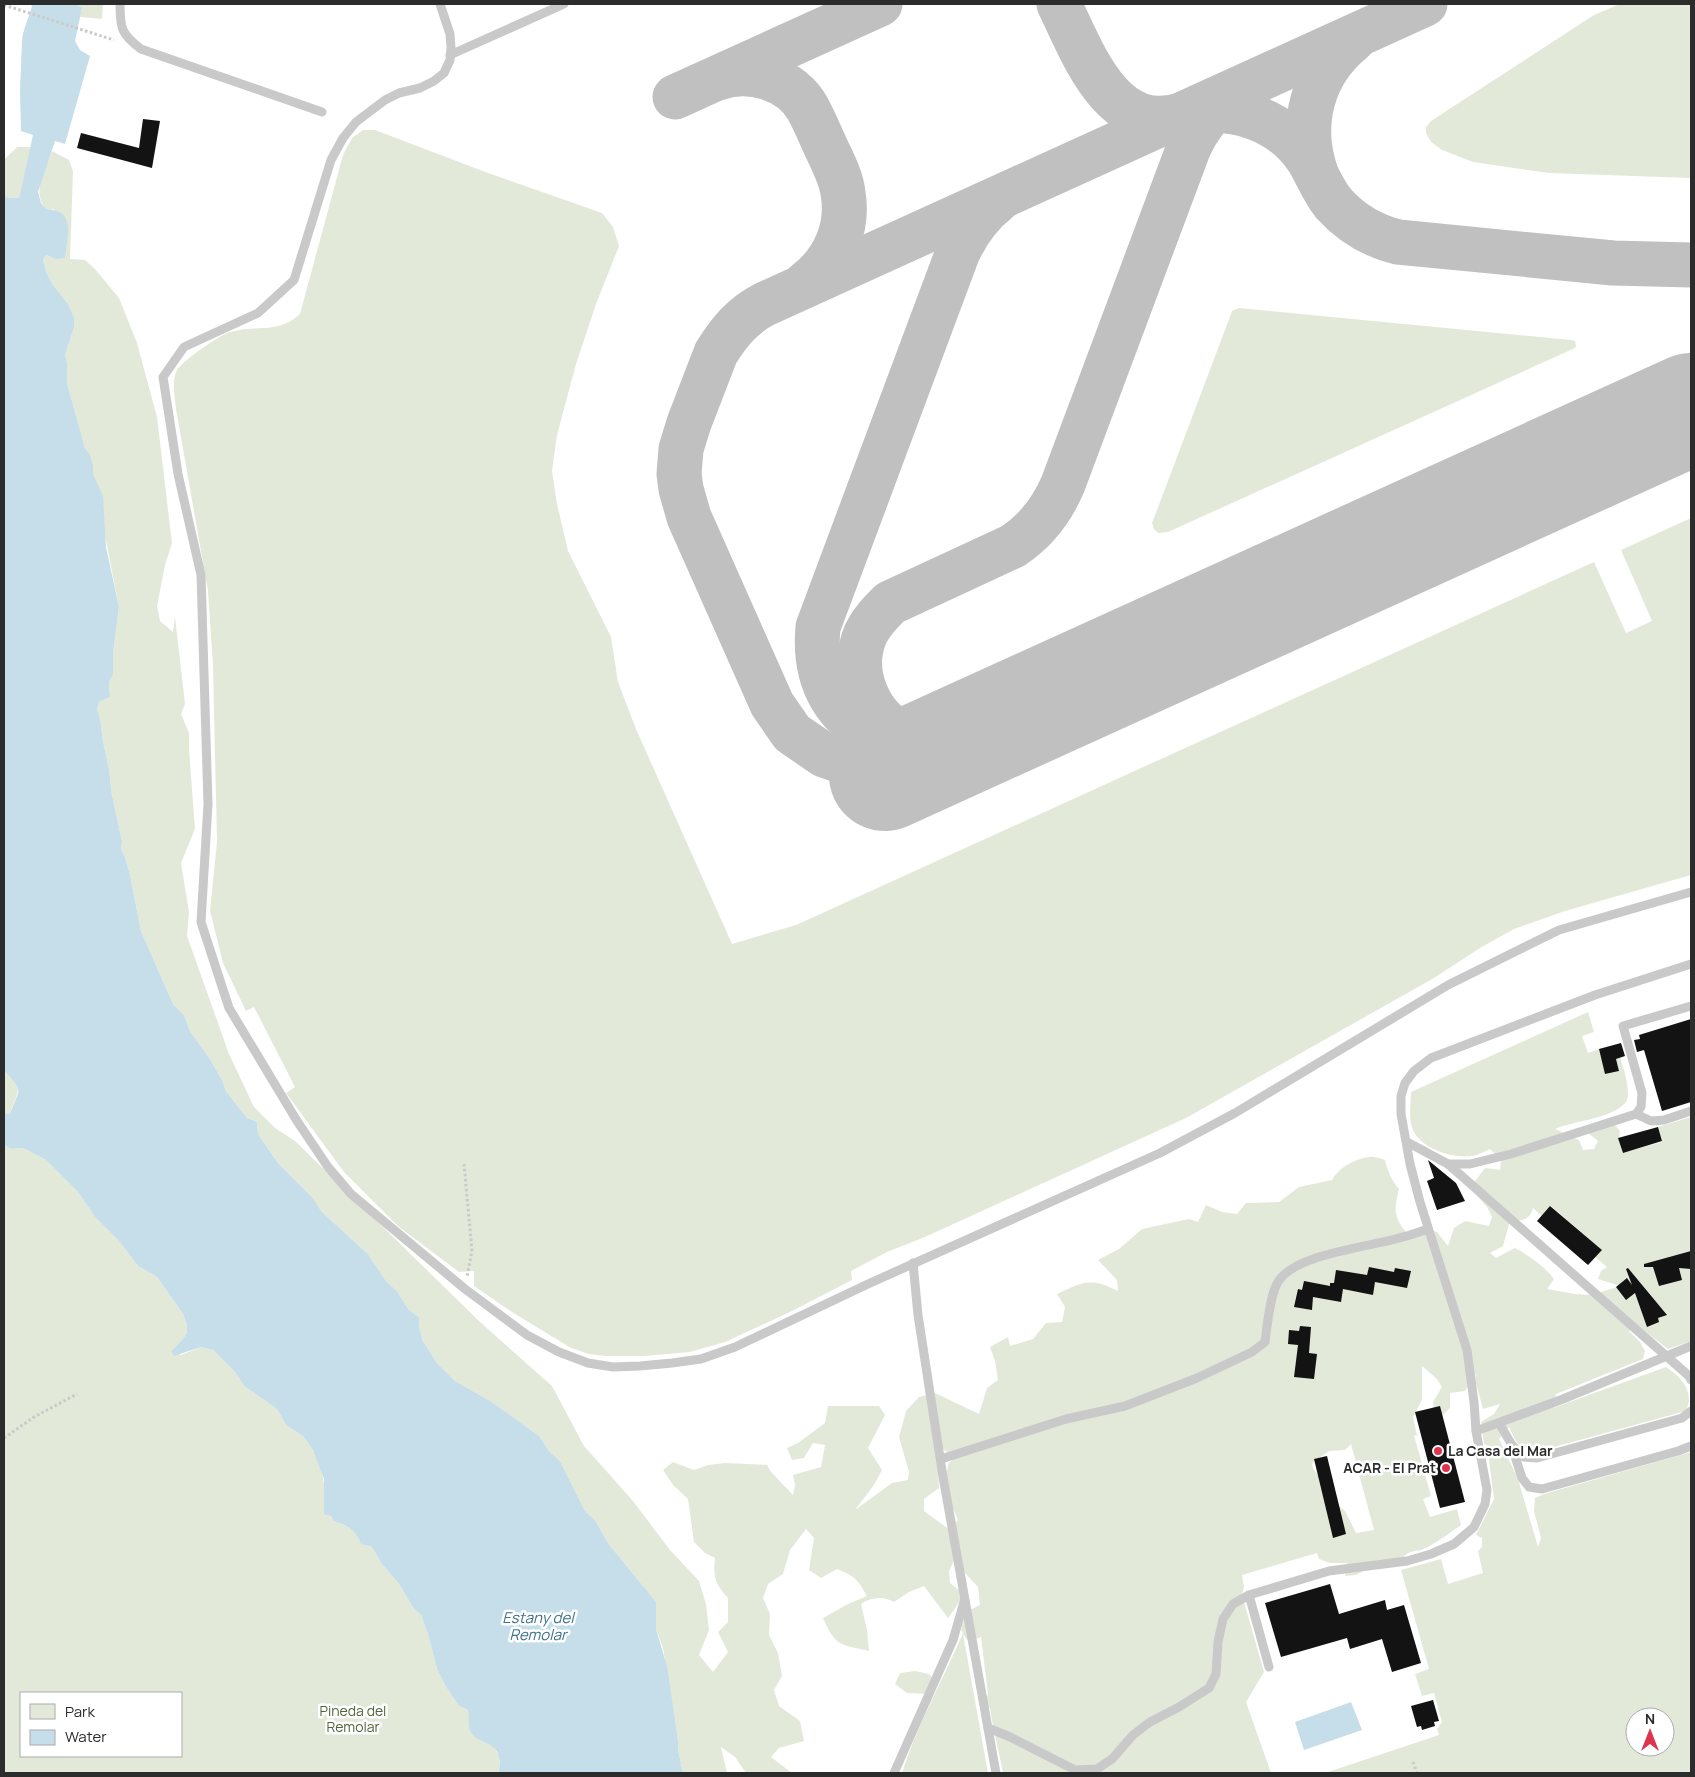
<svg xmlns="http://www.w3.org/2000/svg" width="1695" height="1777" font-family="Manrope,sans-serif">
  <rect width="100%" height="100%" fill="#fff"/>
  <g fill="#e3e9d9" fill-rule="evenodd">
    <polygon points="77,4 103,4 102,19 80,17 82,8"/>
    <polygon points="1620,4 1691,4 1691,178 1549,173 1473,162 1442,150 1431,142 1426,133 1426,127 1431,121 1594,15"/>
    <path d="M363,130H375L488,173L602,213L613,227L619,246L596,304L576,364L557,435L552,471L557,504L568,551L611,637L618,682L636,729L732,944L796,925L1594,562L1626,633L1652,621L1621,550L1691,518V875L1565,911L1514,929L1480,948L1434,978L1186,1118L925,1237L887,1252L851,1271L852,1280L792,1311L725,1342L690,1352L644,1356H605L589,1354L571,1348L512,1312L474,1286V1271L459,1272L399,1227L344,1172L286,1093L295,1087L254,1007L246,1011L223,963L210,911L217,842L213,665L208,591L176,409C175,397 171,382 177,370C181,362 221,334 230,332C256,324 277,335 300,314L343,155L352,138Z"/>
    <polygon points="17,147 31,147 19,198 4,197 4,160"/>
    <path d="M52,151L69,160L73,171L70,259L85,260L95,269L119,298L137,343L157,417L172,543L165,565L157,606L160,621L173,632L175,617L185,704L181,714L189,733V749L195,829L181,863L189,912L187,936L229,1054L254,1107L275,1128L295,1141L480,1322L552,1386L584,1446L633,1501L670,1550L699,1581L706,1604L709,1630L699,1655L713,1672L728,1652L718,1632L728,1622V1598C715,1584 713,1577 715,1558L705,1553L694,1542L688,1499L673,1485L663,1470L673,1462L694,1470L708,1465L725,1463L767,1465L771,1472L793,1495L795,1485L793,1475L821,1467L825,1445L813,1443L804,1458L792,1460L787,1448L798,1443L825,1423L828,1406H879L885,1415L868,1448L882,1470L874,1485L855,1510L892,1483L908,1480L909,1472L899,1437L906,1411L919,1397L935,1393L979,1414L987,1388L998,1380L995,1361L990,1347L1008,1337L1010,1346L1033,1339L1046,1323L1062,1322L1065,1307L1057,1294C1083,1282 1091,1277 1118,1291L1117,1280L1098,1260L1119,1249L1142,1229L1189,1219L1198,1222L1206,1205L1222,1212L1237,1214L1246,1203L1279,1202L1299,1187L1332,1180C1339,1167 1355,1159 1369,1157C1374,1156 1381,1159 1385,1160C1388,1172 1391,1180 1399,1189C1394,1208 1393,1216 1406,1232L1428,1229L1437,1232L1448,1246L1454,1228L1465,1221L1489,1226L1492,1217L1487,1207L1470,1188L1485,1168L1500,1170L1501,1160L1490,1149C1484,1152 1478,1155 1472,1156C1451,1159 1414,1147 1411,1123C1409,1113 1411,1102 1411,1092L1588,1012L1594,1032L1582,1036L1588,1053L1599,1049L1606,1074L1619,1071L1616,1059L1620,1057C1623,1067 1631,1091 1627,1100C1618,1118 1572,1121 1555,1129L1579,1140L1583,1150L1594,1149L1598,1141L1588,1133L1612,1122L1620,1131L1619,1138L1623,1153L1662,1142L1658,1127L1691,1117V1341L1668,1349L1638,1326L1629,1331L1640,1342L1645,1351L1643,1359L1556,1394L1553,1408L1666,1367C1681,1377 1695,1391 1686,1411L1532,1453C1519,1450 1514,1438 1509,1427L1499,1439L1518,1479L1538,1547L1541,1538L1534,1511L1535,1498L1544,1494L1691,1452V1773H1325L1439,1735L1437,1729L1442,1722L1434,1693L1422,1696L1415,1674L1429,1669L1401,1570L1441,1559L1448,1584L1483,1573L1478,1551L1482,1547V1538L1476,1535L1494,1499L1487,1445L1484,1444L1481,1422L1494,1414L1500,1404L1483,1409L1475,1380L1476,1373L1465,1391L1450,1393V1408L1442,1416L1434,1413L1433,1402L1442,1387L1437,1379L1422,1366V1400L1413,1417L1417,1436L1414,1435L1431,1496L1423,1499L1430,1517L1457,1509L1461,1525C1450,1533 1440,1540 1428,1547C1412,1555 1412,1546 1398,1563L1372,1566L1356,1575L1345,1576L1347,1563H1330L1319,1559L1317,1553L1242,1575L1244,1587L1242,1595L1264,1672L1246,1702L1271,1773H1003C999,1751 993,1730 990,1708L983,1705L988,1694L981,1637L969,1642L963,1634L988,1773H902C917,1725 943,1680 963,1633L961,1630L966,1612L980,1605L978,1587L964,1572L959,1550L949,1571L950,1583L964,1594L956,1607L948,1618L924,1586L909,1592L894,1602C883,1596 871,1597 861,1604L867,1630L869,1651C839,1644 836,1647 823,1618L846,1605L867,1596C858,1580 855,1576 837,1569L821,1578L809,1570L814,1538L806,1529L790,1550L783,1574L768,1584L763,1598L770,1614L769,1635L778,1653L782,1676L774,1690L779,1706L800,1721L804,1741L779,1748L771,1757L792,1773H746L735,1757L721,1747L727,1773H681L683,1771L678,1750V1740L663,1648L656,1629V1613L643,1586L608,1543L595,1520L585,1511L560,1461L550,1452L539,1436L492,1402L455,1381L437,1363L423,1341L419,1327V1317L409,1310L397,1291L386,1281L368,1254L322,1212L312,1197L278,1163L258,1134L257,1122L247,1118L226,1091L222,1080L210,1059L190,1031L184,1015L173,1004L141,931L130,875L125,857L121,849L122,841L112,795L109,769L103,741L100,718L97,709L99,702L110,697L109,682L113,675V654L119,607L93,474C93,463 91,456 85,448L67,383V362L65,355L74,328L68,304L53,285L46,272L43,259L47,255L54,209H46C31,192 45,171 52,151ZM1551,1206L1602,1250L1595,1257L1607,1267L1601,1271L1598,1279L1620,1286L1592,1295L1575,1294L1547,1289L1554,1279C1544,1266 1530,1256 1515,1248L1496,1258L1490,1253L1503,1246L1510,1221C1522,1221 1530,1220 1533,1208L1542,1216ZM1351,1444L1374,1530L1356,1533L1345,1511L1332,1501L1328,1487L1313,1469L1312,1463L1329,1451L1345,1450ZM941,1448L949,1453L952,1460L948,1464L945,1489L958,1520L952,1526L954,1533L924,1511V1499L939,1488L937,1459ZM1635,1717H1665V1747H1635Z"/>
    <polygon points="1239,308 1571,340 1575,341 1576,346 1575,348 1168,532 1158,533 1154,529 1152,523 1154,518 1231,314 1232,311"/>
    <path d="M4,1070C25,1093 18,1087 10,1114L5,1115Z"/>
    <path d="M4,1145L11,1149L23,1148L46,1160L78,1192L95,1217L119,1241L138,1266L157,1277L183,1314L187,1325V1333L182,1340L171,1351L181,1355L201,1347L213,1350L235,1372L244,1386L277,1409L286,1425L303,1436L313,1450L321,1467L325,1489L324,1502L333,1521C347,1525 356,1530 362,1544L372,1547L381,1563L399,1584L414,1609L421,1615L428,1634L437,1669L446,1687L459,1706L468,1710L470,1719L469,1726L481,1741L493,1746L499,1756V1773H4ZM21,1693H181V1756H21Z"/>
    <polygon points="915,1671 929,1674 935,1680 929,1694 907,1693 895,1684 900,1673"/>
  </g>
  <g fill="#c6dee9">
    <path d="M30,4H77L82,8L75,41L80,50L90,56L65,144L55,141L38,192L41,203L46,209C77,210 67,236 65,258L56,259L47,255L43,259L46,272L53,285L68,304L74,318V328L65,355L67,362V383L85,448L90,455L93,465V474L103,496L106,547L119,607L113,654V675L109,682L110,697L99,702L97,709L100,718L103,741L109,769L112,795L122,841L121,849L125,857L130,875L141,931L173,1004L184,1015L190,1031L210,1059L222,1080L226,1091L247,1118L257,1122L258,1134L278,1163L312,1197L322,1212L368,1254L386,1281L397,1291L409,1310L419,1317V1327L423,1341L437,1363L455,1381L492,1402L539,1436L550,1452L560,1461L585,1511L595,1520L608,1543L656,1602V1629L667,1666L678,1740V1750L683,1772L681,1773H499C499,1768 500,1762 499,1757C496,1742 480,1744 472,1734C467,1728 470,1718 468,1710L459,1706L446,1687L437,1669L428,1634L421,1615L414,1609L399,1584L381,1563L372,1547L361,1544C356,1530 347,1525 333,1521L331,1516L324,1514V1479L313,1450L303,1436L286,1425L277,1409L244,1386L235,1372L213,1350L201,1347L174,1356L171,1351L182,1340L187,1333V1325L183,1314L157,1277L138,1266L119,1241L95,1217L78,1192L46,1160L23,1148L11,1149L4,1145V1114H10C19,1087 25,1094 4,1070V197L19,198L33,135L21,131L20,90L22,41C23,28 29,18 32,6Z"/>
    <polygon points="1351,1702 1362,1730 1304,1750 1295,1722"/>
  </g>
  <g fill="none" stroke-linecap="round" stroke-linejoin="round">
    <g stroke="#c0c0c0" stroke-width="45">
      <path d="M1059,4C1083,53 1111,136 1181,115"/>
      <path d="M718,78C749,67 791,78 808,109C814,120 819,132 824,143C831,159 841,176 843,193C849,228 834,262 806,283"/>
      <polyline points="675,97 880,4"/>
      <path d="M1194,112C1237,105 1282,121 1307,158C1317,173 1322,190 1334,204C1352,224 1373,236 1398,242L1613,263L1691,265"/>
      <path d="M1316,173C1299,124 1312,73 1353,40"/>
      <path d="M961,740C944,740 924,742 908,736C868,720 849,671 866,633C872,621 881,612 890,603L1013,546C1037,530 1052,510 1063,484L1189,147C1198,127 1210,112 1226,97"/>
      <path d="M887,742C835,721 813,682 818,627L958,252C968,231 979,215 997,201"/>
      <path d="M925,757L892,766H870L844,762L824,755L792,733L772,704L689,517L681,489L679,474L681,449L689,423L716,353C729,332 743,315 765,304L1425,4"/>
    </g>
    <polyline stroke="#c0c0c0" stroke-width="112" points="885,775 1691,409"/>
  </g>
  <g fill="#131313">
    <polygon points="143,119 160,121 152,168 77,148 81,133 139,148"/>
    <polygon points="1691,1019 1691,1102 1662,1111 1644,1050 1637,1052 1634,1040 1640,1039 1639,1035"/>
    <polygon points="1621,1043 1625,1056 1616,1059 1619,1071 1605,1074 1599,1049"/>
    <polygon points="1658,1127 1662,1141 1623,1153 1618,1138"/>
    <polygon points="1428,1160 1456,1183 1465,1201 1437,1210 1427,1181 1434,1178"/>
    <polygon points="1550,1206 1602,1250 1588,1265 1537,1221"/>
    <polygon points="1691,1251 1691,1269 1679,1268 1682,1280 1659,1286 1653,1267 1644,1267 1644,1264"/>
    <polygon points="1369,1267 1394,1272 1395,1268 1411,1271 1407,1288 1375,1282 1373,1295 1343,1289 1341,1302 1313,1297 1312,1310 1294,1307 1298,1289 1302,1290 1304,1281 1330,1286 1330,1283 1334,1283 1336,1270 1367,1275"/>
    <polygon points="1628,1268 1667,1315 1658,1318 1659,1322 1647,1327 1635,1293 1626,1300 1616,1287 1627,1278 1632,1285 1626,1269"/>
    <polygon points="1300,1326 1311,1327 1309,1353 1317,1354 1314,1379 1294,1377 1298,1345 1288,1344 1289,1330 1299,1331"/>
    <polygon points="1440,1406 1465,1502 1440,1508 1415,1412"/>
    <polygon points="1327,1456 1346,1534 1333,1538 1314,1459"/>
    <polygon points="1330,1584 1339,1614 1385,1600 1387,1610 1404,1605 1421,1663 1392,1672 1382,1639 1350,1649 1347,1638 1281,1657 1265,1603"/>
    <polygon points="1433,1700 1439,1721 1434,1722 1435,1726 1422,1730 1421,1726 1417,1727 1411,1706"/>
  </g>
  <g fill="none" stroke-linecap="round" stroke-linejoin="round">
    <g stroke="#c9c9c9" stroke-width="3" stroke-dasharray="2.5 2.5" stroke-linecap="butt">
      <polyline points="4,5 114,40"/>
      <polyline points="464,1164 472,1251 467,1276"/>
      <polyline points="4,1438 34,1417 77,1394"/>
      <polyline points="1413,1762 1417,1773"/>
    </g>
    <g stroke="#c9c9c9" stroke-width="9">
      <path d="M120,4C120,28 121,34 141,49L322,112"/>
      <polyline points="440,4 450,34 451,48 450,60 444,73 434,81 420,88 399,93 385,100 356,122 343,138 331,160 294,280 258,313 184,347 163,377 178,474 201,575 208,804 201,922 229,1008 297,1121 328,1167 351,1194 465,1289 527,1335 559,1352 588,1363 613,1367 640,1366 672,1363 701,1359 735,1347 868,1284 1160,1153 1235,1113 1448,985 1559,930 1691,892"/>
      <polyline points="450,55 564,4"/>
      <polyline points="1636,1114 1651,1121 1664,1120 1691,1111"/>
      <polyline points="1407,1142 1448,1164 1689,1376 1691,1380"/>
      <polyline points="1448,1164 1470,1164 1511,1154 1636,1114 1641,1107 1642,1093 1623,1026 1691,1006"/>
      <polyline points="913,1263 918,1315 943,1477 996,1773"/>
      <polyline points="1499,1423 1512,1445 1524,1457 1537,1458 1682,1418 1691,1411"/>
      <polyline points="1476,1431 1563,1399 1691,1346"/>
      <polyline points="1512,1447 1522,1478 1529,1487 1542,1489 1678,1451 1691,1446"/>
      <path d="M941,1459L1066,1419L1125,1406L1197,1378L1252,1352L1265,1342C1267,1327 1270,1294 1278,1282C1294,1254 1369,1247 1399,1238C1409,1236 1419,1232 1428,1229"/>
      <polyline points="1269,1667 1249,1595 1329,1571 1407,1561 1431,1554 1454,1544 1474,1527 1485,1504 1487,1490 1476,1431 1474,1402 1467,1350 1420,1202 1410,1164 1401,1114 1401,1096 1405,1083 1414,1071 1431,1058 1595,995 1691,964"/>
      <polyline points="988,1728 1008,1736 1075,1770 1097,1769 1112,1759 1133,1735 1150,1722 1179,1707 1209,1688 1216,1674 1218,1642 1223,1619 1233,1604 1249,1595"/>
      <polyline points="894,1773 953,1640 964,1602"/>
    </g>
  </g>
  <g fill="#dd334c" stroke="#fff" stroke-width="2">
    <circle cx="1438" cy="1451" r="5"/>
    <circle cx="1446" cy="1468" r="5"/>
  </g>
  <g text-anchor="middle" stroke-width="5" stroke-linejoin="round" paint-order="stroke">
    <g font-size="14" font-weight="bold" fill="#2c2c2c" stroke="#fff" text-anchor="start">
      <text x="1448" y="1456">La Casa del Mar</text>
      <text x="1436" y="1473" text-anchor="end">ACAR - El Prat</text>
    </g>
    <g font-size="14" fill="#52653c" stroke="#fff">
      <text x="353" y="1716">Pineda del<tspan x="353" dy="16">Remolar</tspan></text>
    </g>
    <g font-size="15" font-style="italic" fill="#3e728a" stroke="#fff">
      <text x="538" y="1623">Estany del<tspan x="538" dy="17">Remolar</tspan></text>
    </g>
  </g>
  <rect width="1695" height="1777" fill="none" stroke="#2c2c2c" stroke-width="10"/>
  <rect x="20" y="1692" width="162" height="65" fill="#ffffff" stroke="#ababab"/>
  <rect x="30" y="1704" width="25" height="15" fill="#e3e9d9" stroke="#ababab"/>
  <text x="65" y="1717" font-size="15" fill="#2c2c2c">Park</text>
  <rect x="30" y="1730" width="25" height="15" fill="#c6dee9" stroke="#ababab"/>
  <text x="65" y="1742" font-size="15" fill="#2c2c2c">Water</text>
  <g transform="translate(1650 1732)"><circle r="24" fill="#ffffff" stroke="#ababab"/>
  <path d="M0-4L9 19L0 12L-9 19Z" fill="#dd334c"/>
  <text y="-8" font-size="14" font-weight="bold" text-anchor="middle" fill="#2c2c2c">N</text>
  </g>
</svg>
